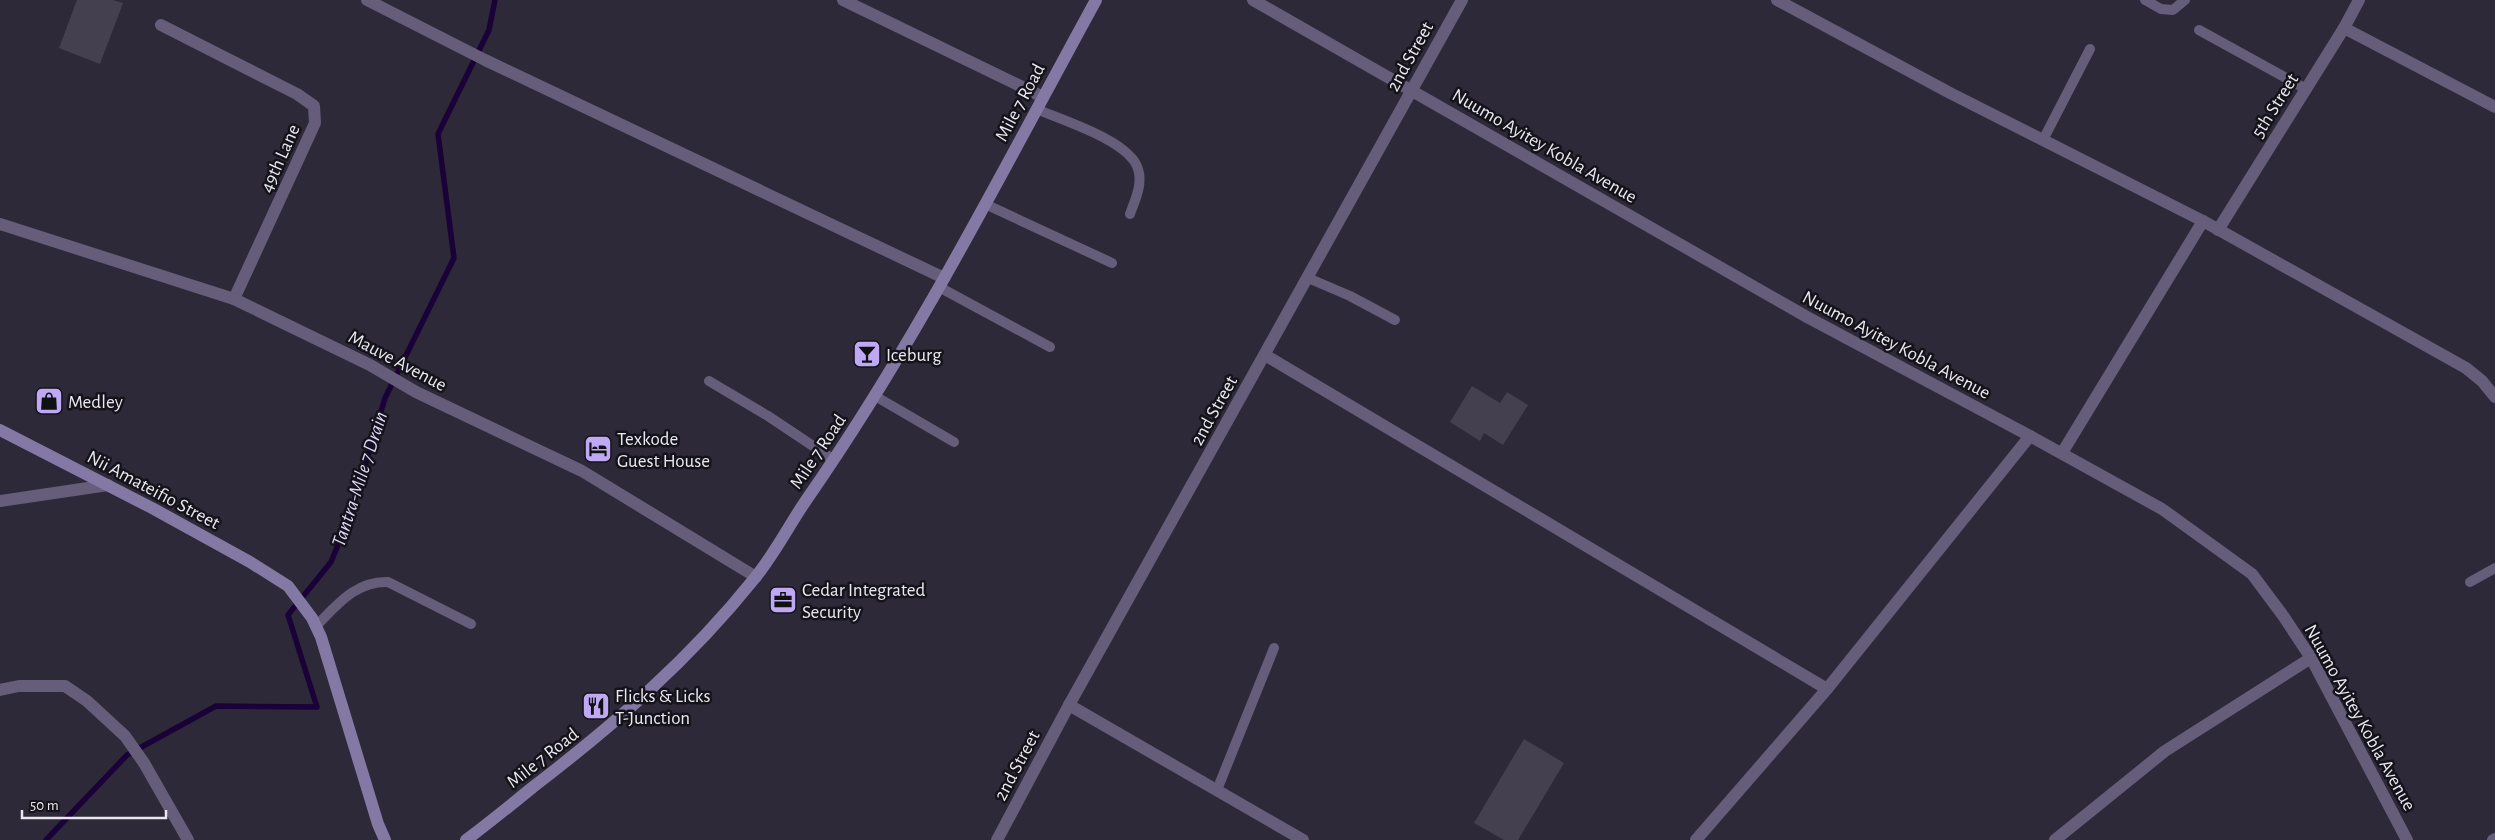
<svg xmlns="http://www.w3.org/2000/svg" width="2495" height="840" font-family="'Alegreya Sans',sans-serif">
  <rect width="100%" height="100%" fill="#2d2938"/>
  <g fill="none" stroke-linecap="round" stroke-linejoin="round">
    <polyline stroke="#1a0138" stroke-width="5.5" points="46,840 127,755 216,706 317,707 288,615 331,562 351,513 385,398 454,258 438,134 489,30 495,0"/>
  </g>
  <g fill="#44404f">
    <polygon points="77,0 113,0 123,3 100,64 59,48"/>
    <polygon points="1472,386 1500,403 1507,392 1528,405 1503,445 1484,433 1480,441 1450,422"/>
    <polygon points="1524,739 1564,763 1518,840 1504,840 1474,823"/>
  </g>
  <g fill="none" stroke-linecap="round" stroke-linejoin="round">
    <g stroke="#655d79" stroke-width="10">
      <polyline points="2145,0 2161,9 2173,10 2185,0"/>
      <polyline points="2199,30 2306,89"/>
      <path d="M1036,109C1062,120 1130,141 1138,169C1143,184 1135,200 1130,214"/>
      <polyline points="2043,140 2090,49"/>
      <polyline points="985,204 1112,263"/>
      <polyline points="1308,278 1350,296 1395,320"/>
      <polyline points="939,287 1050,347"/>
      <polyline points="709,381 768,416 834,460"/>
      <polyline points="875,396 954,442"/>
      <polyline points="2470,582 2495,568"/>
      <path d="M316,626C337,605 355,581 388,582L471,624"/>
      <polyline points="1217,790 1274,648"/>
    </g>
    <g stroke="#655d79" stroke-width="12">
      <polyline points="367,0 485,60 944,278"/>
      <polyline points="843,0 1043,97"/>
      <polyline points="1253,0 1807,317 2030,436 2162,509 2252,574 2284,617 2311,658 2407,840"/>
      <polyline points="1777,0 1950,93 2203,221 2466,368 2482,381 2495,397"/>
      <polyline points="161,25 297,94 314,106 315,123 234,299"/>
      <polyline points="2344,28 2495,107"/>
      <polyline points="0,224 234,299 370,365 416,392 582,471 756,577"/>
      <polyline points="2218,230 2344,28 2359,0"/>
      <polyline points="1265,355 1827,689"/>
      <polyline points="2062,453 2203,221"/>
      <polyline points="0,501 108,485"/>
      <polyline points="0,690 19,686 65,686 87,701 125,736 144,763 188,840"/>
      <polyline points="1069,705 1303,840"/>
      <polyline points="997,840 1069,705 1462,0"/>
      <polyline points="1696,840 1827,689 2030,436"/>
      <polyline points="2055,840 2165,751 2311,658"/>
      <polyline points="2493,840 2495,839"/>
    </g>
    <g stroke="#8478a4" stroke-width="12">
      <polyline points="0,430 152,508 250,562 288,586 312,618 321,637 378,824 385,840"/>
      <path d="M466,840C489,823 511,805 533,787C614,725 690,659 754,579C774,555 789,525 807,499C917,341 1004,168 1096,0"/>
    </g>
  </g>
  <defs>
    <g id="bar-square" transform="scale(1.4375)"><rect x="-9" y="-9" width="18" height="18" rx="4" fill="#bfa9f4" stroke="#15131a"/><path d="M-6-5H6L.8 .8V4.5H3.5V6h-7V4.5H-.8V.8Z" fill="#111"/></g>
    <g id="shop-square" transform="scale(1.4375)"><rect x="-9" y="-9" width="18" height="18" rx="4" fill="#bfa9f4" stroke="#15131a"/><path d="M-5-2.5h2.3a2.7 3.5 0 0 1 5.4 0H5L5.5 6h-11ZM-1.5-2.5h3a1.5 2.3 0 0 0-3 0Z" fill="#111"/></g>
    <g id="hotel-square" transform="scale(1.4375)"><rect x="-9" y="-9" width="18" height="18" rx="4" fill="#bfa9f4" stroke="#15131a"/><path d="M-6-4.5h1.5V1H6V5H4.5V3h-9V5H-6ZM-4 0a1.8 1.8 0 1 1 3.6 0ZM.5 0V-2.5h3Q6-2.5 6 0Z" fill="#111"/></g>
    <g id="office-square" transform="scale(1.4375)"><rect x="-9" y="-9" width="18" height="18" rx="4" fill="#bfa9f4" stroke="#15131a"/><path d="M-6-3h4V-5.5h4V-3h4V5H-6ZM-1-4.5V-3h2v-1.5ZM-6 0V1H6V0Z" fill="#111"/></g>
    <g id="restaurant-square" transform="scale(1.4375)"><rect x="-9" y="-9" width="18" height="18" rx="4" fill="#bfa9f4" stroke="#15131a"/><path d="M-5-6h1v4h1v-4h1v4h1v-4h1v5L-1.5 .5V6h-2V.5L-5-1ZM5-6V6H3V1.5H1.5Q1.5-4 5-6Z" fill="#111"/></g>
  </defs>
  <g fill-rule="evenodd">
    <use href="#bar-square" x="867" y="354"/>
    <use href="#shop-square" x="49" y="401"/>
    <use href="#hotel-square" x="598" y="449"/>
    <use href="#office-square" x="783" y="600"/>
    <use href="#restaurant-square" x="596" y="706"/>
  </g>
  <g text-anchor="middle" stroke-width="5" stroke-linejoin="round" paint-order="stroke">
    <g font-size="19" fill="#e9e7f0" stroke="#15131a">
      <text transform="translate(1409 56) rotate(-61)" y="7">2nd Street</text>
      <text transform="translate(1019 102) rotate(-62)" y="7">Mile 7 Road</text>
      <text transform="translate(2274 105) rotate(-58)" y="7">5th Street</text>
      <text transform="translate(1545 145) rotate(30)" y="7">Nuumo Ayitey Kobla Avenue</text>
      <text transform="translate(279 158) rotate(-66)" y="7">49th Lane</text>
      <text transform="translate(1897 344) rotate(28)" y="7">Nuumo Ayitey Kobla Avenue</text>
      <text transform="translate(398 360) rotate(28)" y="7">Mauve Avenue</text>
      <text transform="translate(1213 410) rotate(-61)" y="7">2nd Street</text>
      <text transform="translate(817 451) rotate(-56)" y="7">Mile 7 Road</text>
      <text transform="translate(154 489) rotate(28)" y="7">Nii Amateifio Street</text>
      <text transform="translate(2361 717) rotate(61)" y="7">Nuumo Ayitey Kobla Avenue</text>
      <text transform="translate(542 757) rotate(-38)" y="7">Mile 7 Road</text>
      <text transform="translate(1016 765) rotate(-62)" y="7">2nd Street</text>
    </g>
    <g font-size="19" fill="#e9e7f0" stroke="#15131a" text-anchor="start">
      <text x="886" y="361">Iceburg</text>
      <text x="68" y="408">Medley</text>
      <text x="617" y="445">Texkode<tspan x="617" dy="22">Guest House</tspan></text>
      <text x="802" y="596">Cedar Integrated<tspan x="802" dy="22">Security</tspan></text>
      <text x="615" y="702">Flicks &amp; Licks<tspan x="615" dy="22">T-Junction</tspan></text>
    </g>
    <g font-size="20" font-style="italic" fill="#dfd6fb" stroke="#15131a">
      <text transform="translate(359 479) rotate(-72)" y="7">Tantra-Mile 7 Drain</text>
    </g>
  </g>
  <path d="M22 810v8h144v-8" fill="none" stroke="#e9e7f0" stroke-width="2.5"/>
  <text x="30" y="810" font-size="15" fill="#e9e7f0" stroke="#15131a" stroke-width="4" paint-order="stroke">50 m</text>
</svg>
